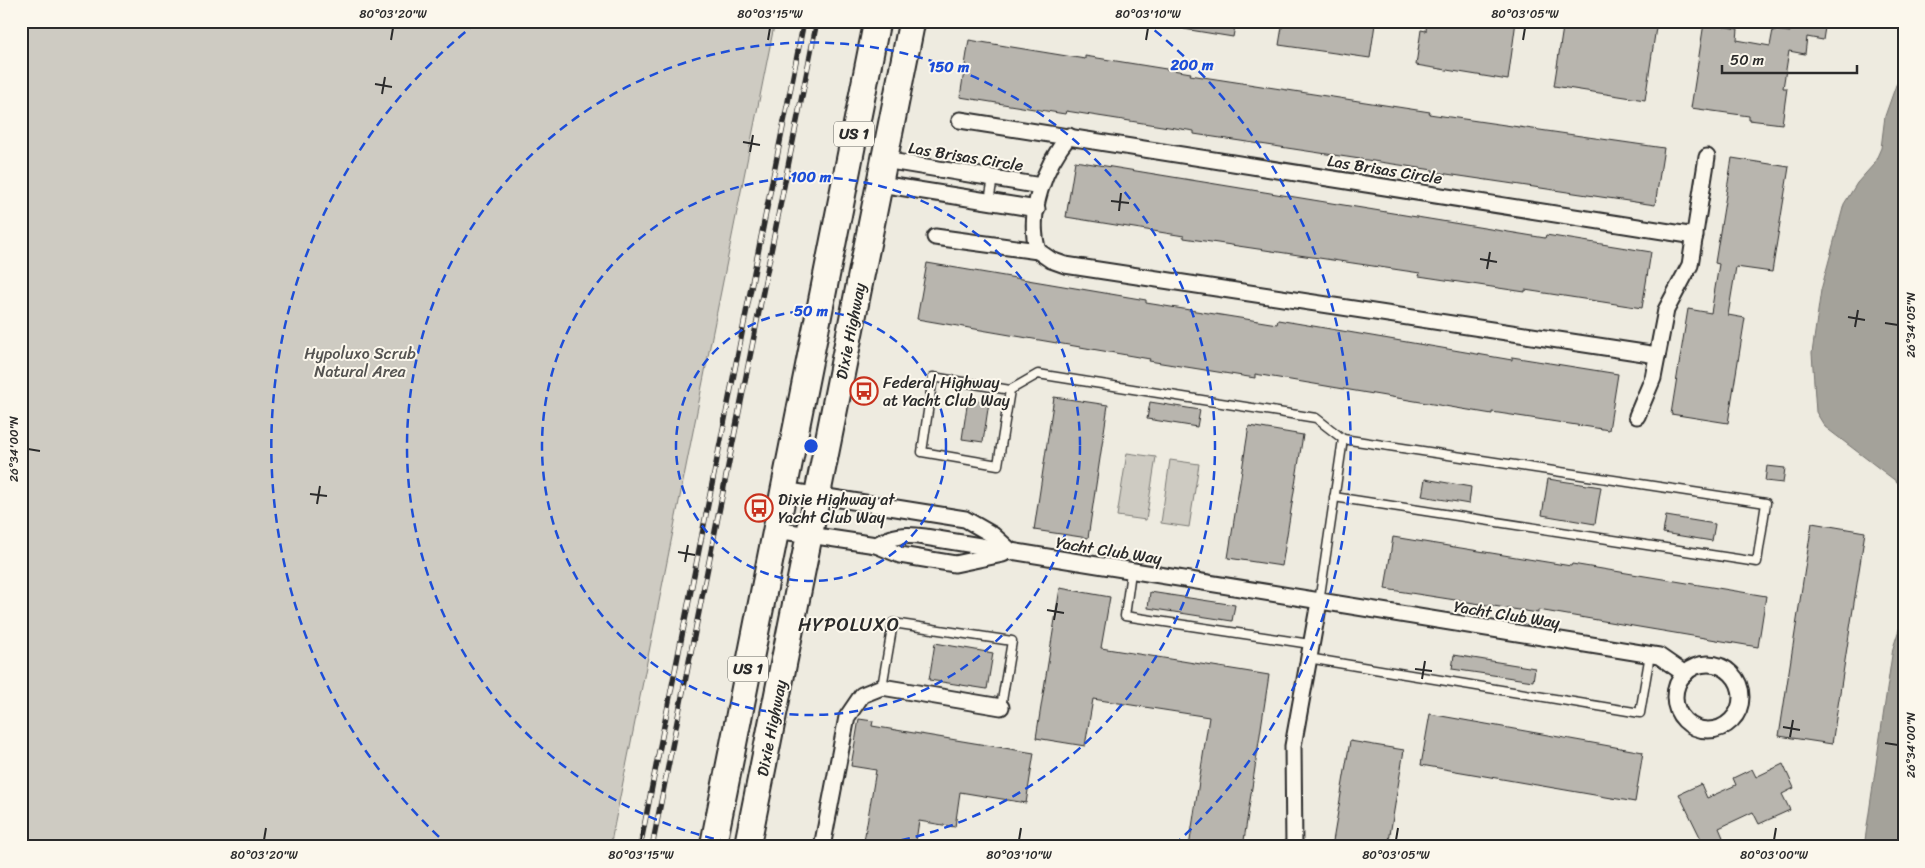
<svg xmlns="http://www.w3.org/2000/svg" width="1925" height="868" font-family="Sriracha,sans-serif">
  <rect width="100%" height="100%" fill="#eeebe0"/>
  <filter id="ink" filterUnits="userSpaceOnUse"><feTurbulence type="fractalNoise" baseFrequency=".02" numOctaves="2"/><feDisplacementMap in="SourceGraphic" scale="10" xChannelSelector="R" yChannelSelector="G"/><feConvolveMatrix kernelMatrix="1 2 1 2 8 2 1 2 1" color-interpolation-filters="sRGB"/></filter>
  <g filter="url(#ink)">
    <g fill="#cecbc2" stroke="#7c7b76">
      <polygon points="21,21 775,21 610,847 21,847"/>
      <polygon points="1127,453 1156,457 1146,520 1117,516"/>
      <polygon points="1170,460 1199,464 1189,527 1161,523"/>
    </g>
    <g fill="#a4a29a" stroke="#74726e">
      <polygon points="1904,71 1904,490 1897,482 1825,427 1816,412 1812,353 1821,290 1844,204 1857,183 1874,164 1881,148 1885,116 1896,85"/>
      <polygon points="1904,614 1904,847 1864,847 1893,648"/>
    </g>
    <g fill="#b8b5ae" stroke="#2b2b2b">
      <polygon points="1184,21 1236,21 1233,37 1184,29"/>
      <polygon points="1283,21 1371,21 1375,24 1370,58 1279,45"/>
      <polygon points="1427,21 1516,21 1508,80 1416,65 1421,30 1426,31"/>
      <polygon points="1564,21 1657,21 1645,100 1554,86"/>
      <polygon points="1792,21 1826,21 1823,40 1807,37 1805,54 1789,51 1783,88 1787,88 1782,124 1749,120 1749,116 1691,108 1704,23 1738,29 1737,40 1770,46 1773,30 1790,32"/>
      <polygon points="969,40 1085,59 1085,56 1191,73 1190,75 1430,112 1429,114 1664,148 1655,205 1433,172 1433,170 1194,134 1194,131 1066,111 1065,114 960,97"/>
      <polygon points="1732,158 1789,167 1772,272 1736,267 1728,315 1745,318 1728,423 1671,414 1688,309 1711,313 1719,264 1715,263"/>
      <polygon points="1075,161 1545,238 1546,235 1651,252 1642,308 1525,290 1525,292 1419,276 1420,273 1184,238 1184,236 1066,217"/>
      <polygon points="927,263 1146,300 1146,303 1277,324 1278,320 1512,360 1512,357 1618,374 1609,430 1492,412 1492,414 1255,374 1255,378 1149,361 1150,359 917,319"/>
      <polygon points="1054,397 1108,405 1088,538 1034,530"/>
      <polygon points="968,399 989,402 983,442 962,439"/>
      <polygon points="1150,402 1200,410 1197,427 1147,419"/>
      <polygon points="1249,426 1303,435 1282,566 1228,558"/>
      <polygon points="1767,466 1785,468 1783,483 1765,481"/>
      <polygon points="1425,479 1471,487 1469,504 1422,496"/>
      <polygon points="1548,479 1601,487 1595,524 1542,515"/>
      <polygon points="1666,516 1715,524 1712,541 1663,533"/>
      <polygon points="1812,523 1865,532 1832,744 1779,736"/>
      <polygon points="1393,537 1571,566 1572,564 1766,596 1758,647 1538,610 1538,613 1385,589"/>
      <polygon points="1060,588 1110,597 1101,648 1269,675 1243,847 1189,847 1209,717 1093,699 1085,746 1036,738"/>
      <polygon points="1150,592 1235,605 1232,621 1148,608"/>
      <polygon points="935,643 993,653 987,689 929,680"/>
      <polygon points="1454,655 1535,668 1533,681 1452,669"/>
      <polygon points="1430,714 1643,752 1635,802 1421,765"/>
      <polygon points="859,719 873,721 872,726 1034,753 1026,803 960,792 955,827 919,821 915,847 863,847 876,770 851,766"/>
      <polygon points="1350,741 1404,750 1388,847 1332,847"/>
      <polygon points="1783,764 1794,788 1782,794 1790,810 1759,824 1753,812 1719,828 1727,847 1705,847 1679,794 1701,784 1707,798 1736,785 1733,778 1752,769 1756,777"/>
    </g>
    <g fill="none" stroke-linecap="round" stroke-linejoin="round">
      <g stroke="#2b2b2b" stroke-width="11">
        <g id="service">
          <polyline points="989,201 993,178"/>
          <polyline points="1010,390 998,465 922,452 933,377 1010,390 1038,374 1316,418 1343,439 1319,602"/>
          <polyline points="1334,497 1757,562 1766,503 1343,439"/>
          <polyline points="1131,572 1125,616 1310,644"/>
          <polyline points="1308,658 1640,713 1650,654"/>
          <polyline points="882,687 893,623 1012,641 1001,707"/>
        </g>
      </g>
      <g stroke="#2b2b2b" stroke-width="19">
        <g id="minor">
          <polyline points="960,120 1695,236"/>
          <polyline points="884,160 1041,186"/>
          <polyline points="880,184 1037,209"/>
          <polyline points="935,237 1038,251 1051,260 1065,265 1657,355"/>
          <path d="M1038,251C1026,213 1045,165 1069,136"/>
          <polyline points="1637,416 1653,378 1666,310 1690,265 1707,157"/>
          <polyline points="783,490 965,519 993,535 1012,552"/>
          <polyline points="776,530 876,545 900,555 955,564 1003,554"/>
          <path d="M876,545C894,535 905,534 925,537L1659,656L1685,674"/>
          <circle cx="1708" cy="697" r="33"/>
          <polyline points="822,847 847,717 862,695 882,687 1001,707"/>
          <polyline points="1294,847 1293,746 1319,602"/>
        </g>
      </g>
      <g stroke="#2b2b2b" stroke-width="29">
        <g id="primary">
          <polyline points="713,847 877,21"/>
          <polyline points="747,847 912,21"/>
        </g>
      </g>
      <use href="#service" stroke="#fbf7ec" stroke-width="8"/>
      <use href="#minor" stroke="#fbf7ec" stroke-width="15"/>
      <use href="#primary" stroke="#fbf7ec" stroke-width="25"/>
      <g stroke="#2b2b2b" stroke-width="5.5">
        <g id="rail">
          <polyline points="640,847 804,21"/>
          <polyline points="652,847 817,21"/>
        </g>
      </g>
      <use href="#rail" stroke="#fbf7ec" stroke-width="4" stroke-dasharray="11" stroke-linecap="butt"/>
    </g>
  </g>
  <path fill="none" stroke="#2b2b2b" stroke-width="2" d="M391,40L393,28M768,40L770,28M1146,40L1148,28M1523,40L1525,28M375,84L392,87M382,94L385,77M743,142L760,145M750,152L753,135M1111,201L1129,203M1119,211L1121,193M1480,259L1497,262M1487,269L1490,252M1848,317L1865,320M1885,323L1898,325M1855,327L1858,310M28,449L40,451M310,494L327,496M317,504L320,486M678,552L695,555M685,562L688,545M1047,610L1064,613M1054,620L1057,603M1415,669L1432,671M1422,679L1425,661M1783,727L1800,730M1790,737L1793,720M1885,743L1898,745M264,840L266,828M641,840L643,828M1019,840L1021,828M1396,840L1398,828M1774,840L1776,828"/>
  <g fill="none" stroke="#1d4ed8" stroke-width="2.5" stroke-dasharray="9 6">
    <circle cx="811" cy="446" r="135"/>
    <circle cx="811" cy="446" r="269"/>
    <path d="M758 847A404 404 0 1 1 864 847"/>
    <path d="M450 847A539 539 0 0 1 479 21M1143 21A539 539 0 0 1 1172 847"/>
  </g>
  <defs>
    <g id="bus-ring" transform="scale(1.4375)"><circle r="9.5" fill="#fbf7ec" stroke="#c8321e" stroke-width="1.5"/><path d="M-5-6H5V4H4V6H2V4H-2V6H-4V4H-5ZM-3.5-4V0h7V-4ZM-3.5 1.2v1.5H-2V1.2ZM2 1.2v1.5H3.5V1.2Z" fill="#c8321e"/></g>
  </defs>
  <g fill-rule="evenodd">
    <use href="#bus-ring" x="864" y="391"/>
    <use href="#bus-ring" x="759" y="508"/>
  </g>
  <g text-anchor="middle" stroke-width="4" stroke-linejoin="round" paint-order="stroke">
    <g fill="#fbf7ec" stroke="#696865" stroke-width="1">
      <rect x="834" y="121.5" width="40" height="25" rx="4"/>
      <rect x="728" y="656.5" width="40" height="25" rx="4"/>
    </g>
    <g font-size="15" font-weight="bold" fill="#2b2b2b">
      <text x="854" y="139">US 1</text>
      <text x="748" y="674">US 1</text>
    </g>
    <g font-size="16" fill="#2b2b2b" stroke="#fbf7ec">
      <text transform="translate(966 156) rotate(9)" y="6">Las Brisas Circle</text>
      <text transform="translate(1385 169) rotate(9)" y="6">Las Brisas Circle</text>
      <text transform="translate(850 331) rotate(-79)" y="6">Dixie Highway</text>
      <text transform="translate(1109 550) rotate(9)" y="6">Yacht Club Way</text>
      <text transform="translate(1507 614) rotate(9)" y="6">Yacht Club Way</text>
      <text transform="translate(771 728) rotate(-79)" y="6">Dixie Highway</text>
    </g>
    <g font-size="16" fill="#545351" stroke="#fbf7ec">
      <text x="360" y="359">Hypoluxo Scrub<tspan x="360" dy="18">Natural Area</tspan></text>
    </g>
    <g font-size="16" fill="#2b2b2b" stroke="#fbf7ec" text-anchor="start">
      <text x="883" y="388">Federal Highway<tspan x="883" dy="18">at Yacht Club Way</tspan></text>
      <text x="778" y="505">Dixie Highway at<tspan x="778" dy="18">Yacht Club Way</tspan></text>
    </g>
    <g font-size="19" letter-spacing="1" fill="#2b2b2b" stroke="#fbf7ec">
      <text x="849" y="631">HYPOLUXO</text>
    </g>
  </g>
  <circle cx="811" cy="446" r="8" fill="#1d4ed8" stroke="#fbf7ec" stroke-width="2.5"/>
  <g font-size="15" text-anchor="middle" font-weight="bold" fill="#1d4ed8" stroke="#fbf7ec" stroke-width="4" stroke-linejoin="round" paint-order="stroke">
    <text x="1192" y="70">200 m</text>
    <text x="949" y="72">150 m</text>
    <text x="811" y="182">100 m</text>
    <text x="811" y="316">50 m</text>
  </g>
  <rect width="1925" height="868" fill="none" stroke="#fbf7ec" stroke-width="55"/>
  <path d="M1722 65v8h135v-8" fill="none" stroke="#2b2b2b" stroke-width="2.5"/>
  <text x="1730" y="65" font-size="15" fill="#2b2b2b" stroke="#fbf7ec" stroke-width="4" paint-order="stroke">50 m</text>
  <rect x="28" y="28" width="1870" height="812" fill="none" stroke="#2b2b2b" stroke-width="2"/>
  <g font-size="12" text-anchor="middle" fill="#2b2b2b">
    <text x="393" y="18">80°03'20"W</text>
    <text x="770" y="18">80°03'15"W</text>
    <text x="1148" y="18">80°03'10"W</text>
    <text x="1525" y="18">80°03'05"W</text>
    <text transform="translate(1911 325) rotate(-90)" y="4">26°34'05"N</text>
    <text transform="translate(14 449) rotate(-90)" y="4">26°34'00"N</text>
    <text transform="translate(1911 745) rotate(-90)" y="4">26°34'00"N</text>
    <text x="264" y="859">80°03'20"W</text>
    <text x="641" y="859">80°03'15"W</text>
    <text x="1019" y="859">80°03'10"W</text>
    <text x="1396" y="859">80°03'05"W</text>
    <text x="1774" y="859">80°03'00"W</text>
  </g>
</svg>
